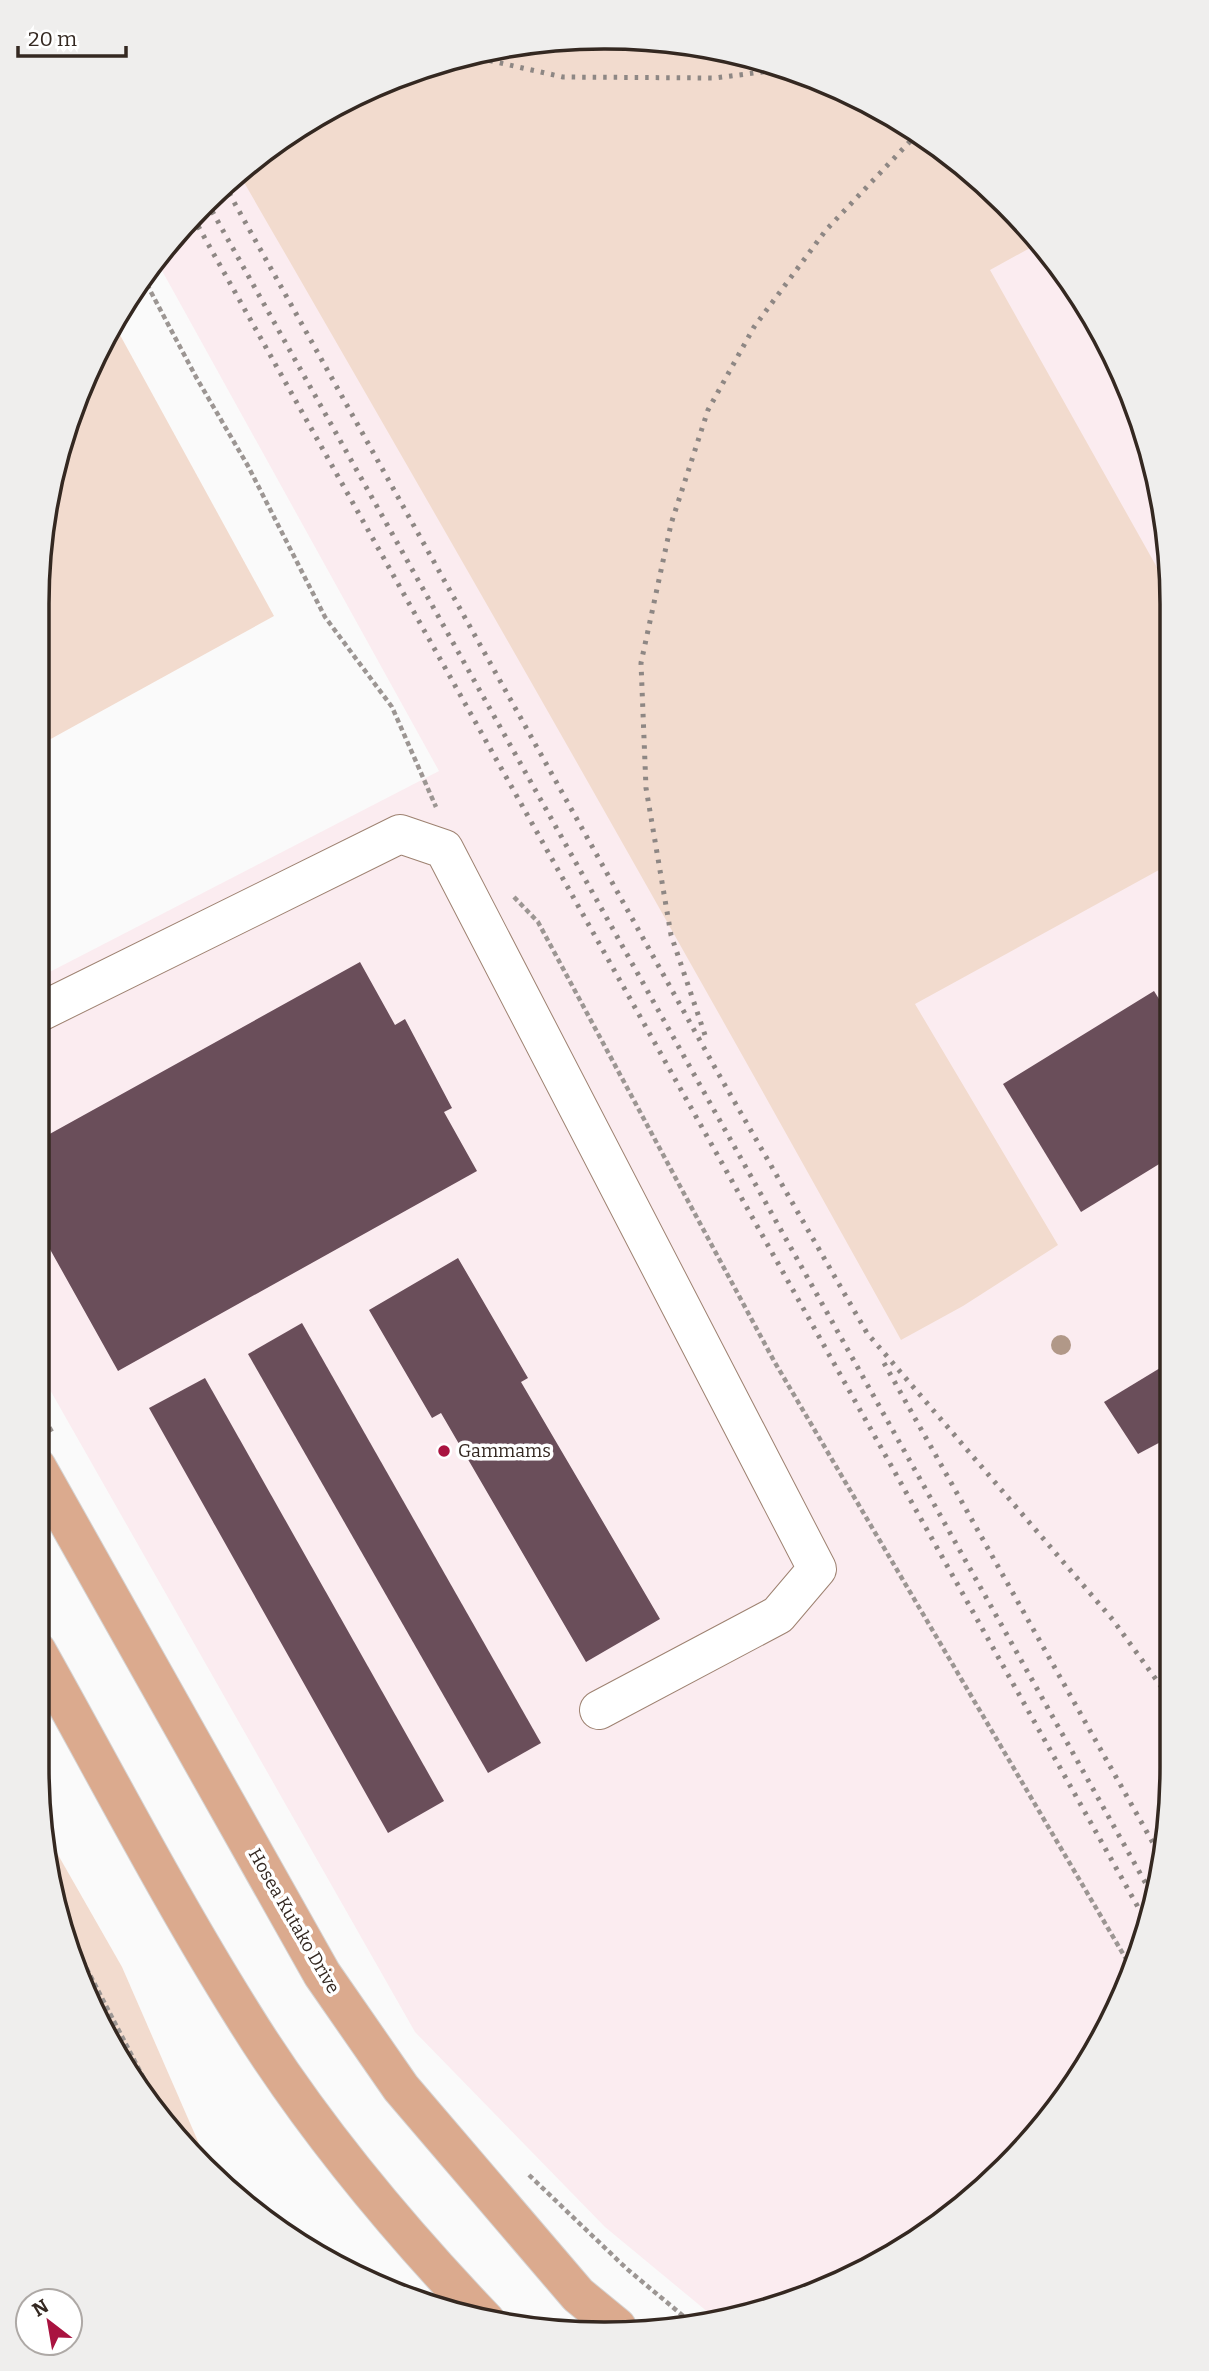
<svg xmlns="http://www.w3.org/2000/svg" width="1209" height="2371" font-family="Bitter,serif">
  <rect width="100%" height="100%" fill="#fafafa"/>
  <polygon fill="#fbecf0" points="641,38 751,56 855,95 950,154 1055,259 1129,388 1167,530 1171,1803 1153,1913 1114,2017 1006,2168 855,2276 715,2318 605,2227 415,2032 37,1367 38,978 439,771 155,258 230,178 320,113 422,67 530,42"/>
  <g fill="#f2dbce">
    <path d="M641,38L751,56L855,95L950,154L1039,243L990,270L1168,587V865L915,1004L1058,1245L963,1306L901,1340C684,948 462,559 238,172L320,113L422,67L530,42Z"/>
    <polygon points="114,324 274,616 38,746 38,568 56,458 95,354"/>
    <polygon points="49,1839 122,1967 207,2162 154,2112 67,1949"/>
  </g>
  <g fill="#6a4e5a">
    <polygon points="1160,504 1167,527 1166,528 1154,507"/>
    <polygon points="360,962 395,1025 405,1019 452,1108 444,1112 477,1171 118,1371 37,1226 37,1141"/>
    <polygon points="1154,991 1169,1015 1169,1158 1081,1212 1003,1084"/>
    <polygon points="458,1258 528,1378 521,1382 660,1619 586,1662 441,1413 432,1418 369,1310"/>
    <polygon points="302,1323 541,1743 488,1773 248,1354"/>
    <polygon points="1170,1362 1170,1437 1138,1454 1104,1402"/>
    <polygon points="205,1378 444,1801 388,1833 149,1408"/>
  </g>
  <g fill="none" stroke-linecap="round" stroke-linejoin="round">
    <g stroke="#9e8271" stroke-width="40">
      <polyline id="minor" points="38,1013 400,834 444,849 817,1569 778,1615 599,1710"/>
    </g>
    <g stroke="#d6d4d3" stroke-width="40">
      <g id="major">
        <polyline points="37,1467 322,1974 401,2088 578,2295 617,2327"/>
        <path d="M37,1651C105,1772 169,1897 243,2015C311,2125 396,2227 486,2321"/>
      </g>
    </g>
    <g stroke="#9c9693" stroke-width="4.5" stroke-dasharray="5 3.5" stroke-linecap="butt">
      <polyline points="143,277 196,377 248,466 325,617 392,707 436,807"/>
      <polyline points="514,897 538,922 774,1361 1132,1969"/>
      <polyline points="37,1405 52,1432"/>
      <polyline points="63,1923 169,2127"/>
      <polyline points="529,2175 627,2269 694,2325"/>
    </g>
    <use href="#minor" stroke="#fff" stroke-width="38"/>
    <use href="#major" stroke="#dbaa8e" stroke-width="38"/>
    <g stroke="#8e8784" stroke-width="5" stroke-dasharray="3.5 7" stroke-linecap="butt">
      <polyline points="469,56 563,77 715,78 786,69"/>
      <polyline points="224,184 718,1073 867,1333 1113,1620 1171,1700"/>
      <polyline points="207,202 1155,1900"/>
      <polyline points="193,217 1148,1925"/>
      <polyline points="705,1035 671,935 646,788 641,663 671,524 708,410 754,327 826,230 917,134"/>
      <polyline points="884,1363 1162,1859"/>
    </g>
  </g>
  <circle fill="#b19888" cx="1061" cy="1345" r="10"/>
  <circle fill="#a91340" stroke="#fff" stroke-width="2.5" cx="444" cy="1451" r="7"/>
  <g text-anchor="middle" stroke-width="7" stroke-linejoin="round" paint-order="stroke">
    <g font-size="18" fill="#342821" stroke="#fff" text-anchor="start">
      <text x="458" y="1457">Gammams</text>
    </g>
    <g font-size="18" fill="#342821" stroke="#fff">
      <text transform="translate(294 1921) rotate(60)" y="6">Hosea Kutako Drive</text>
    </g>
  </g>
  <path d="M0 0H1209V2371H0ZM604 49H605A555 555 0 0 1 1160 604V1767A555 555 0 0 1 605 2322H604A555 555 0 0 1 49 1767V604A555 555 0 0 1 604 49Z" fill="#efeeed" fill-rule="evenodd"/>
  <path fill="none" stroke="#342821" stroke-width="3.5" d="M604 49H605A555 555 0 0 1 1160 604V1767A555 555 0 0 1 605 2322H604A555 555 0 0 1 49 1767V604A555 555 0 0 1 604 49Z"/>
  <g transform="translate(49 2322) rotate(329)"><circle r="33" fill="#ffffff" stroke="#aea9a6" stroke-width="2"/>
  <path d="M0-5L12 26L0 18L-12 26Z" fill="#a91340"/>
  <text y="-10" font-size="19" font-weight="bold" text-anchor="middle" fill="#342821">N</text>
  </g>
  <path d="M18 46v10h108v-10" fill="none" stroke="#342821" stroke-width="3.5"/>
  <text x="28" y="46" font-size="21" fill="#342821" stroke="#ffffff" stroke-width="5" paint-order="stroke">20 m</text>
</svg>
